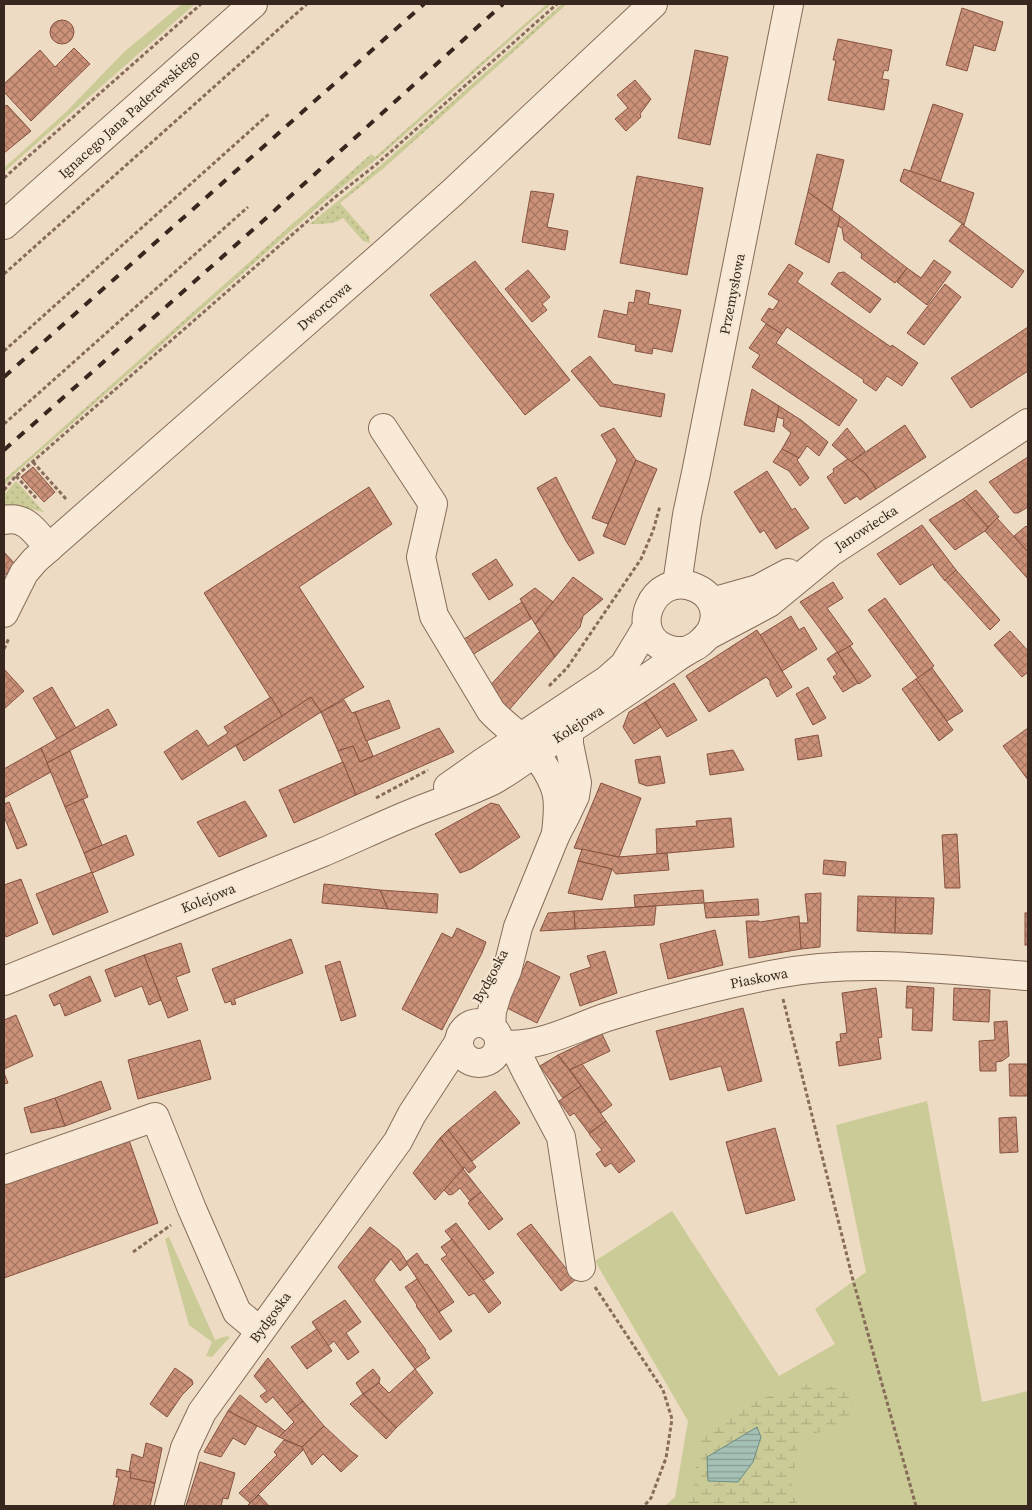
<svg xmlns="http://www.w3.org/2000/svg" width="1032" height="1510" font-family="'Source Serif 4',serif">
  <defs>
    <pattern id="wetland-marsh" width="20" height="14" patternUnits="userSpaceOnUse" patternTransform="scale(1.25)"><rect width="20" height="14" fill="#cbcb97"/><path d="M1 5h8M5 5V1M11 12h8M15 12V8" fill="none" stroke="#afae82"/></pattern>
    <pattern id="garden-dots" width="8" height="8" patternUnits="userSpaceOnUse" patternTransform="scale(1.25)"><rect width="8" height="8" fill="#cbcb97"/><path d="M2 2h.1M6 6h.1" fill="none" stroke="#afae82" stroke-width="1.8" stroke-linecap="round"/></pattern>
    <pattern id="water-rules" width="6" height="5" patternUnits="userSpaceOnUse" patternTransform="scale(1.25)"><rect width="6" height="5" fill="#a5c0b5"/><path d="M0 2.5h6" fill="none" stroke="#879c93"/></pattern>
    <pattern id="building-cross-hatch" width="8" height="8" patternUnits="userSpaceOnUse" patternTransform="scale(1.25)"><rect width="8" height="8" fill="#cb9179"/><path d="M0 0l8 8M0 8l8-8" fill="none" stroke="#a67663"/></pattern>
  </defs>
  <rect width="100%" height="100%" fill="#eedbc3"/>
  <g fill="#cbcb97">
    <polygon points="182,4 195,4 4,172 4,168 66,112 124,52"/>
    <polygon points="927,1101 982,1402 1028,1391 1028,1506 665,1506 675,1497 688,1421 595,1261 672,1211 779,1376 835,1344 815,1309 866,1272 836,1125"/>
    <polygon points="169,1237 215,1340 227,1336 230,1337 212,1357 206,1356 212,1342 189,1325 165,1239"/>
  </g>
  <polygon fill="url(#wetland-marsh)" points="812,1383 852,1391 852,1426 799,1436 792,1488 798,1506 677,1506 693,1492 700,1438 757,1400"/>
  <g fill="url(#garden-dots)">
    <polygon points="547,4 551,4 384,153 326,200 18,471 4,485 4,480 371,154 375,157"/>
    <path d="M562,4H567L384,168L340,203L369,236L370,243L363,241L343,218C333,225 322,224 310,224L380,166Z"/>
    <polygon points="16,481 44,512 19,507 4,508 4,495"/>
  </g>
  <polygon fill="url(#water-rules)" stroke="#6c8e82" points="757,1427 761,1437 753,1462 738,1482 708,1481 707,1457"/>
  <g fill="url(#building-cross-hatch)" stroke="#865340">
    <polygon points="962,8 1003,22 995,51 974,45 967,71 946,65"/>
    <circle cx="62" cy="32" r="12"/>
    <polygon points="838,39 892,50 888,71 884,70 882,79 889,80 884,110 828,100 836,60 833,60"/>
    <polygon points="74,48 90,64 31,121 4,92 4,84 40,50 55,67"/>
    <polygon points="695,50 728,57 710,145 678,138"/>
    <polygon points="635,80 651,99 640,114 641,117 626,131 615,119 628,108 617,95"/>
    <polygon points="933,104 963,114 940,182 910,172"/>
    <polygon points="7,105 31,131 4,153 4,107"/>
    <polygon points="817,154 844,160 832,210 808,192"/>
    <polygon points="904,169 974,193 964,225 900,181"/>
    <polygon points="637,176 703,188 687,275 620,263"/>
    <polygon points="531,191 554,194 547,227 568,231 565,250 522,242"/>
    <polygon points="808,192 840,216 829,263 795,244"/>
    <polygon points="840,216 907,268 895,283 861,258 862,254 844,240 842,228 838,226"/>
    <polygon points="962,224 1024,271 1012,288 949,241"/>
    <polygon points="934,260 951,272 927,305 897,282 907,268 921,278"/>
    <polygon points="475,261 570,380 525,415 430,295"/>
    <polygon points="789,264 803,273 797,282 891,347 892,345 918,363 902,386 887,376 876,391 863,382 864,380 787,327 782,334 761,320 769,308 773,310 779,301 768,294"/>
    <polygon points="528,270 550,297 542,304 547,310 532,322 505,289"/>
    <polygon points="844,272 881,299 870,313 831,284 838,273"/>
    <polygon points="945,284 961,297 924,345 907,333"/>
    <polygon points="636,290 650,293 648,304 681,310 672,352 653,348 652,354 635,351 636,345 598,337 604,310 627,315 629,302 634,303"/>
    <polygon points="766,324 782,334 776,343 857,400 839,426 752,367 760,355 749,348"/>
    <polygon points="1028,327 1028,371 971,408 951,378"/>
    <polygon points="590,356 613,384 665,394 661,417 600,406 571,371"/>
    <polygon points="752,389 779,406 774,432 744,425"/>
    <polygon points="779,406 801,420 828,442 819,456 807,446 799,458 782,449 791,433 783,426 784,419 777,417"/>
    <polygon points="905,425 926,457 876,489 866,474 851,462"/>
    <polygon points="614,428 636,460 608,524 592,518 617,460 601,435"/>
    <polygon points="847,428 865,451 851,462 832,445"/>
    <polygon points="782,449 799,458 797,460 809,478 800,486 789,471 773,462"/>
    <polygon points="1028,457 1028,507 1018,513 1014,513 989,482"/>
    <polygon points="848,459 866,474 876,489 860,500 857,496 845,504 827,477 834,472 833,469"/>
    <polygon points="636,460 657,469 625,545 603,536"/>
    <polygon points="33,467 55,492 44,502 21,477"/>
    <polygon points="767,471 792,510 795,508 809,528 776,549 764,530 760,533 734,492"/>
    <polygon points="556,477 594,553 579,561 566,541 537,488"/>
    <polygon points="369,487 392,524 299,587 364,687 321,712 311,697 282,716 204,593"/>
    <polygon points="976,490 999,517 988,527 963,499"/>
    <polygon points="963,499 988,527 985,531 955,550 929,520"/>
    <polygon points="997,518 1028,552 1028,579 985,531"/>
    <polygon points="922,525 956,570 945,581 934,567 933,564 900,585 877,554"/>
    <polygon points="1026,526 1028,528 1028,552 1014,536"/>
    <polygon points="4,552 16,565 4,576"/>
    <polygon points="496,559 513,585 489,600 472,574"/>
    <polygon points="956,570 1000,620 990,630 945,580"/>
    <polygon points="573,577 603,599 583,616 580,627 555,657 535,624"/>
    <polygon points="833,582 843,598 827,608 853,644 838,653 800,602"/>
    <polygon points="535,588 553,602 535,624 520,599"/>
    <polygon points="885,598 934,666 918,678 868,610"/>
    <polygon points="522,602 531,619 467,658 458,643"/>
    <polygon points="791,616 799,630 804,627 817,649 782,671 760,635"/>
    <polygon points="757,630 792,687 777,697 770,684 770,681 766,677 709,712 686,676"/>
    <polygon points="1010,631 1028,651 1028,672 1022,677 994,645"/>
    <polygon points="539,632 555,657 508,711 486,690"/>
    <polygon points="850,646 871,676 859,684 838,653"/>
    <polygon points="837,652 858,683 843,692 833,677 837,674 827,659"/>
    <polygon points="932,668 963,711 947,721 916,679"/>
    <polygon points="4,669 24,691 4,709"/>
    <polygon points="916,679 953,730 939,741 902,689"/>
    <polygon points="674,683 697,720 667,737 645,702"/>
    <polygon points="52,687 76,728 57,739 33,698"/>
    <polygon points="808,687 826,718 813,725 796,694"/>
    <polygon points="271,697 282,716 182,780 164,752 197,730 208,746 228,733 224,727"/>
    <polygon points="311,697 321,712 244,761 236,746"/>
    <polygon points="344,700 352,713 355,712 373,756 360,762 353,746 338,751 321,712"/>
    <polygon points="389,700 400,728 366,741 355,712"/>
    <polygon points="645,702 661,727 634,744 623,727 629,712"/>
    <polygon points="108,709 117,725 47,763 41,748"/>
    <polygon points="439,728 454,752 356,795 338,751 353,746 360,762"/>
    <polygon points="1028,728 1028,780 1003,746"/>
    <polygon points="818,735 822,756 798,760 795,739"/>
    <polygon points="41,748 51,772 4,798 4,769"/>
    <polygon points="733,750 744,770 710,775 707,754"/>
    <polygon points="70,751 88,797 65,807 47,763"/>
    <polygon points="660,756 665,783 647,786 639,783 635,760"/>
    <polygon points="343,762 356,795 294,823 279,790"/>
    <polygon points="601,783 641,798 619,857 574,848"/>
    <polygon points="83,799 102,845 84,853 65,807"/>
    <polygon points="245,801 267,836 219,857 197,822"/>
    <polygon points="9,802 27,845 17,849 4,816 4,804"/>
    <polygon points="491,803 499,805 520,837 471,869 460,873 435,834"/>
    <polygon points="731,818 734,847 657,854 656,829 697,826 696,821"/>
    <polygon points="957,834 960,888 945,888 942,835"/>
    <polygon points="126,835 134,855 92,873 84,853"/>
    <polygon points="582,849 618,857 667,853 669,870 616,874 612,869 578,861"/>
    <polygon points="824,860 846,862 845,876 823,874"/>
    <polygon points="578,861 612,869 602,900 568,893"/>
    <polygon points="92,872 108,912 53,935 36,894"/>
    <polygon points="21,879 38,923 6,937 4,932 4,885"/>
    <polygon points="324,884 380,890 388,909 322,903"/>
    <polygon points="380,890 438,894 437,913 388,909"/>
    <polygon points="703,890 704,903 635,907 634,895"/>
    <polygon points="821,893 820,947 801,949 799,923 808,923 805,894"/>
    <polygon points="858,896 896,897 895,933 857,931"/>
    <polygon points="896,897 934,898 932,934 895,933"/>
    <polygon points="758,899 759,915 706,918 704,903"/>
    <polygon points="656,906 654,925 575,929 574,911"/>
    <polygon points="574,911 575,929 540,931 548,913"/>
    <rect x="1025" y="913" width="3" height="32"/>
    <polygon points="799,916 801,949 749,958 746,921 759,921 760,922"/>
    <polygon points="457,928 486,942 482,953 442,1030 402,1009 442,933 452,938"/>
    <polygon points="715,930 723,965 668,979 660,944"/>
    <polygon points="291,939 303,973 234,999 236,1004 232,1005 231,1001 225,1003 212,969"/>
    <polygon points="181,943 190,972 176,977 188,1010 168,1018 144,955"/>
    <polygon points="605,951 617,993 580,1006 570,974 591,967 587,956"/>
    <polygon points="144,955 161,1000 149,1005 142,986 115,997 105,970"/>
    <polygon points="340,961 356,1016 341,1021 325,966"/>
    <polygon points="527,961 560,977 537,1023 505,1007"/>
    <polygon points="90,976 101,1001 65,1016 60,1003 54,1006 49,995"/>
    <polygon points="907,986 934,988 932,1031 912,1030 913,1008 906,1008"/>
    <polygon points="876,988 882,1037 878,1038 881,1059 839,1066 836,1042 841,1041 840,1034 847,1033 842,993"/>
    <polygon points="954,988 990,990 989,1022 953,1020"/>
    <polygon points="743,1008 762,1081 728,1091 721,1066 670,1080 656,1031"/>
    <polygon points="16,1015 33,1056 4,1069 4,1020"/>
    <polygon points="1007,1021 1009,1056 1002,1061 996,1062 996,1071 980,1071 979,1041 995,1040 994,1022"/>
    <polygon points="602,1034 610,1051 570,1070 558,1055"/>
    <polygon points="200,1040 211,1079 138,1099 128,1060"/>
    <polygon points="558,1055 581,1086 563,1098 540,1066"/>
    <polygon points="582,1064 612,1105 601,1113 570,1070"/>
    <polygon points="1009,1064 1028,1064 1028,1096 1010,1096"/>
    <polygon points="4,1073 8,1083 4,1084"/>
    <polygon points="101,1081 111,1109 65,1126 55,1098"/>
    <polygon points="581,1086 606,1121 589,1133 574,1113 570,1116 559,1101"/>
    <polygon points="495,1091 520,1123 472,1161 448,1130"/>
    <polygon points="55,1098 65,1126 31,1133 24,1108"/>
    <polygon points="1016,1117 1018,1152 1000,1153 999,1118"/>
    <polygon points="606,1121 635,1161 619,1173 611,1163 605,1167 596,1154 602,1150 589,1134"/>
    <polygon points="775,1128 795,1200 746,1214 726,1142"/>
    <polygon points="448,1130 476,1167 469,1173 464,1167 463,1169 440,1138"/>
    <polygon points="440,1138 463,1169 435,1200 413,1173"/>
    <polygon points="129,1140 158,1223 4,1278 4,1185"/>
    <polygon points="463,1169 481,1192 470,1201 460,1188 453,1194 449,1195 444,1190"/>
    <polygon points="481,1192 503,1219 489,1230 468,1203"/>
    <polygon points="456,1223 494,1273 484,1280 445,1231"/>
    <polygon points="531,1224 575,1280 561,1291 517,1234"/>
    <polygon points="370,1227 399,1250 408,1264 400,1271 391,1259 374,1280 426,1350 425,1351 430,1358 415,1369 338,1267"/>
    <polygon points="452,1239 501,1303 489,1313 474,1293 469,1296 441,1259 447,1255 441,1247"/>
    <polygon points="417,1253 425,1265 427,1264 454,1302 439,1312 406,1262"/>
    <polygon points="417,1279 452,1331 440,1340 416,1306 417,1305 405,1287"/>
    <polygon points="345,1300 361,1322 346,1333 359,1352 348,1360 334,1341 328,1346 312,1322"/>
    <polygon points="317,1329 332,1351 307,1369 291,1347"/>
    <polygon points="268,1358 303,1401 287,1414 273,1397 266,1403 260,1396 267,1391 254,1376"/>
    <polygon points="175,1368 192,1380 193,1384 182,1395 167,1417 150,1404"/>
    <polygon points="373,1369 380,1378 379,1383 363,1394 356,1383"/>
    <polygon points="415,1369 433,1393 396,1428 363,1394 379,1383 389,1393"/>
    <polygon points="363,1394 396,1428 386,1439 350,1404"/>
    <polygon points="240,1395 285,1431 279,1437 228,1411"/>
    <polygon points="303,1401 324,1426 302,1447 279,1437 294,1422 287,1414"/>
    <polygon points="228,1411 257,1426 245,1445 233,1438 221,1457 204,1452"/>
    <polygon points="324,1426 352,1452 358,1456 341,1472 323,1454 312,1465 302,1447"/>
    <polygon points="284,1440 302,1447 303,1450 250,1503 239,1493 277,1455 274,1452"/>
    <polygon points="146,1443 162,1448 155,1483 130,1478 131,1472 129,1472 132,1454 143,1458"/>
    <polygon points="200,1462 235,1473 228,1499 223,1498 221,1506 186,1506"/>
    <polygon points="117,1469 131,1472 130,1478 155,1483 150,1506 113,1506 119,1477 116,1477"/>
    <polygon points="259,1495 269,1506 247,1506 250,1503"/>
  </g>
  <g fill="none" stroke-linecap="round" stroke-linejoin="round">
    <g stroke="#876c5a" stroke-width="30">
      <g id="minor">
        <polyline points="4,225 253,4"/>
        <path d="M383,428L433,504L421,557L434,616L491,711C500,721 510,728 520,737C534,750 551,773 556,791C560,805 557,820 556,834"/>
        <path d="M4,520C26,515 36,533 49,548"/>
        <polyline points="677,584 687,515 696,473 789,4"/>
        <polyline points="712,602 758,589 788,573"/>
        <polyline points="4,613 24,573 35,560 389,249 453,192 653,4"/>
        <polyline points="707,636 769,603 831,552 1028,423"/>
        <polyline points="448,787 482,763 607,680 624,665 647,627"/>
        <path d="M4,981C109,938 215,896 321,853C352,840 383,825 415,812C440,802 467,793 492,781C505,774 517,765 529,757C573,727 619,698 663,667C671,662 679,655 687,651C691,648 696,647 700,643C710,635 717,623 714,609C712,599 705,592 696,588C652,568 624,638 671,650C675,651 681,651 686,651"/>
        <circle cx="479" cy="1043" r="20"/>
        <polyline points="491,1027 492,1011 497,994 507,971 518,927 556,834 565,817 575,796 577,783 569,744 569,730"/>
        <path d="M499,1044C539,1049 571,1029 607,1017C662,1000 719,985 776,974C859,958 945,970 1028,976"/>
        <polyline points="513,1045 527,1073 561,1137 581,1267"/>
        <polyline points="4,1170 155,1117 192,1209 237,1312 260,1331"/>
        <polyline points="169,1506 185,1448 202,1412 398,1141 412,1114 459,1042"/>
      </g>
    </g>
    <g stroke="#876c5a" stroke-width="3" stroke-dasharray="4 2.5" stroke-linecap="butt">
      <polyline points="4,178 201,4"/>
      <polyline points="4,274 307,4"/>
      <polyline points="4,351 270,113"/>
      <polyline points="4,424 248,207"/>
      <polyline points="33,462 66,499"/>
      <polyline points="16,476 36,498"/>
      <polyline points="4,490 14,478 334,198 378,163 557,4"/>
      <polyline points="4,649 9,638"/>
      <polyline points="549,686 567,668 641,559 653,531 660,506"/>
      <polyline points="376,798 428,770"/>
      <polyline points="783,999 853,1280 916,1506"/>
      <polyline points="133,1252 171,1225"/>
      <polyline points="595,1287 663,1390 672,1419 666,1458 651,1498 644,1506"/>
    </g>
    <use href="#minor" stroke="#f8ead6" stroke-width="28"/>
    <g stroke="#37271e" stroke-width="4" stroke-dasharray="9 9" stroke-linecap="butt">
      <polyline points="4,377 424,4"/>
      <polyline points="4,450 264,220 503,4"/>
    </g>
  </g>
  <g text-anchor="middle" stroke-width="4" stroke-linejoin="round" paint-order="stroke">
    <g font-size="14" fill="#37271e" stroke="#f5e7d2">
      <text transform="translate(129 114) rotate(-42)" y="5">Ignacego Jana Paderewskiego</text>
      <text transform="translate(732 294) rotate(-79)" y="5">Przemysłowa</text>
      <text transform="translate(324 306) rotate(-41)" y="5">Dworcowa</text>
      <text transform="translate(866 528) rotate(-33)" y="5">Janowiecka</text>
      <text transform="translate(578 724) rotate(-33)" y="5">Kolejowa</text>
      <text transform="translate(208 898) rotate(-22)" y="5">Kolejowa</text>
      <text transform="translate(490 976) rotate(-62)" y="5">Bydgoska</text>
      <text transform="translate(759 978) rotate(-11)" y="5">Piaskowa</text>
      <text transform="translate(270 1317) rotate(-54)" y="5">Bydgoska</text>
    </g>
  </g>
  <rect width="1032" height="1510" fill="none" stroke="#37271e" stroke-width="10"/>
</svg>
